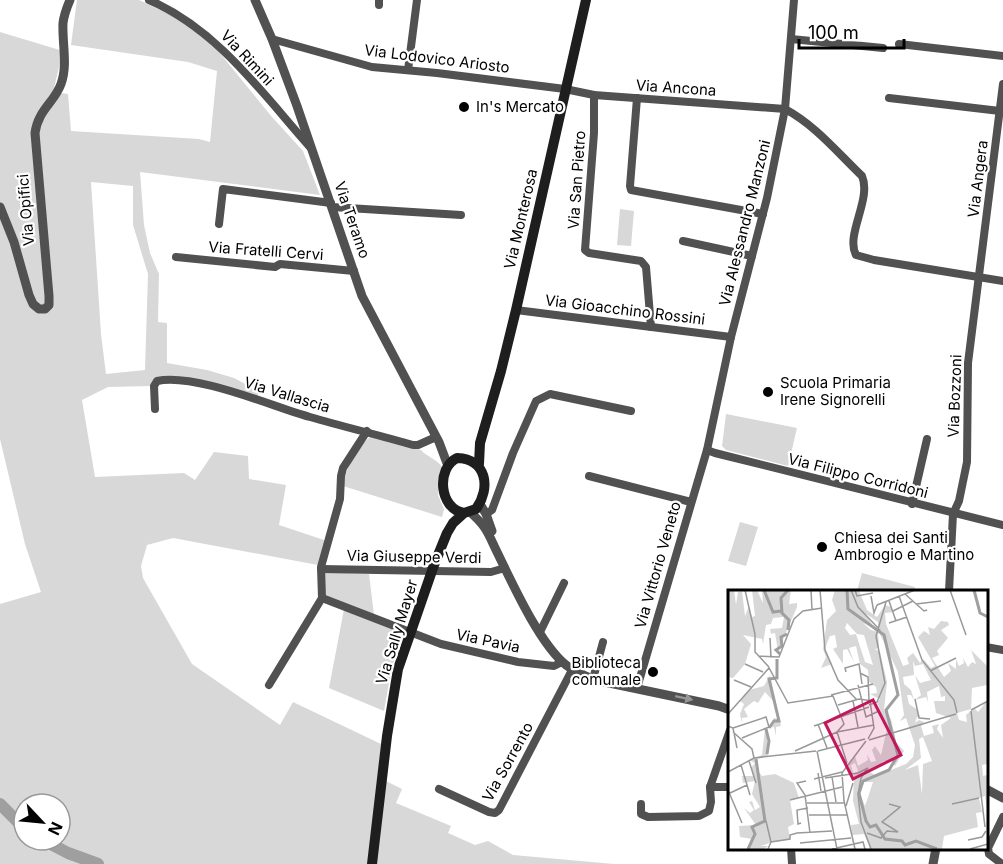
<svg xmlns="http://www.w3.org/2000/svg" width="1003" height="864" font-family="Inter,sans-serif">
  <rect width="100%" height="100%" fill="#fff"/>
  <g fill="#d8d8d8" fill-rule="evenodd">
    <path d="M77,0H139L177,18L192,29L219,52L272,117L303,151L320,195L140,172L144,225L150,253L159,274L158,322L167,323V363L207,370L234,378L260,392L256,398L169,376L151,386L108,387L82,400L95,477L184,473L195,480L214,452L248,456L249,479L286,485L279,525L327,541L318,565L173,538L147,545L141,566L143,578L192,664L280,725L293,702L381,744L378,777L402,789L396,803L451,826L448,833L475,845L488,841L513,855L614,864H0V604L41,592L25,544L0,439V32L63,51L53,92L68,94L71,131L199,139L210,142L217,71L188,62L71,45ZM91,182L133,186V225L148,274L145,370L106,374L101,334ZM24,804H60V840H24Z"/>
    <polygon points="620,209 634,211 631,246 617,245"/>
    <polygon points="726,414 797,428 788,466 726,450 722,446"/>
    <path d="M371,436L421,450C427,457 437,459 442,467L438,495L444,509L442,517L343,486C346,467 356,449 371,436Z"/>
    <polygon points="740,522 758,527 746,566 728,561"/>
    <polygon points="323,572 369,574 374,615 407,627 392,666 384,711 329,688 345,604 324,597"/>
    <polygon points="862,573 915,587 914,591 857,591"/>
  </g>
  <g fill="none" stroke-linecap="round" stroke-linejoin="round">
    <g stroke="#9f9f9f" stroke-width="12">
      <polyline points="0,804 24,828"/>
      <polyline points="43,840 68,853 98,864"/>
    </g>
    <g stroke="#515151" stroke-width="8">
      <path d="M149,0C217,29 262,93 310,147"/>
      <polyline points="379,5 379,0"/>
      <path d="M272,39L372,67L437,73L565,89L594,95L785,109C815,125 837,152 862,176C872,199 845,235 856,255L874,260L1003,281"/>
      <polyline points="791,39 883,48"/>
      <polyline points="899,44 1003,56"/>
      <polyline points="408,70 417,0"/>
      <polyline points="594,95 594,133 585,250 589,253 641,261 646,267 651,327"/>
      <polyline points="637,98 630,186 631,190 763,214"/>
      <polyline points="889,98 1000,111"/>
      <polyline points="332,207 461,215"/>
      <polyline points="219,224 223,189 331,203"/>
      <polyline points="683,241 752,256"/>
      <polyline points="176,257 275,267 280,264 354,271"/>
      <polyline points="516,310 731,337"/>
      <path d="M155,409L154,386L157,381C195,373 271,406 310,417C344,427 379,435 413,445H418L436,437"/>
      <polyline points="707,450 715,453 1003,525"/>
      <polyline points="589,476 691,502"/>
      <polyline points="912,504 927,439"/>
      <polyline points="486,514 492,510 513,453 536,401 550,394 631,411"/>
      <polyline points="321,569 491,572 505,568"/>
      <polyline points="949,591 953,514 959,501 967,462 968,363 1003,84"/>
      <polyline points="322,598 441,644 518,662 554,666 562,662"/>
      <polyline points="540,632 564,583"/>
      <polyline points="986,647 1003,650"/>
      <polyline points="593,679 603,642"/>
      <polyline points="269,685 322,598 321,567 340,499 341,476 343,468 367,431"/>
      <polyline points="637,688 707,450 731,337 767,198 785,109 794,0"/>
      <polyline points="730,730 710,787 730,787"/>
      <polyline points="439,789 489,812 495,813 499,810 572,670"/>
      <polyline points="641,804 641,814 648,817 699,816 709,811 711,802 710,787"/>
      <polyline points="791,848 792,864"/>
      <polyline points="988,848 1003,817"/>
      <polyline points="988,848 989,854 1002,864"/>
    </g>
    <g stroke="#515151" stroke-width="9">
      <polyline points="255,0 272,39 297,106 362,296 439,442 448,466"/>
      <path d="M0,207L14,242L29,295L33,304L39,309H45L49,305V296L35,133C38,110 54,103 61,84C68,65 62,43 63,23C64,15 67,7 70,0"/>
      <polyline points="480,504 486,514 492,531"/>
      <path d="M470,512C488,528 488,534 498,554C513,585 540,644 566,665C575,672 585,676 595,680L719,706L730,710"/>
      <polyline points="986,789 1003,798"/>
      <polyline points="933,864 936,848"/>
    </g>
    <g stroke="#1e1e1e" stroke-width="10">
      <polyline points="479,464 480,443 501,371 516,310 586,0"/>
      <path d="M372,864L387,736L398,669L434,565L447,533L453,523L464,513L476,509C491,488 487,459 457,458C436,468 439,509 464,513"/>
    </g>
  </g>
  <defs><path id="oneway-solid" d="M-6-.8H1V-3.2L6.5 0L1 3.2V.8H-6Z" transform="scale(1.5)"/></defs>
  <use fill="#979797" href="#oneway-solid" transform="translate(684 698) rotate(12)"/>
  <g fill="#000" stroke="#fff" stroke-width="2">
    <circle cx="464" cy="107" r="6"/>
    <circle cx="768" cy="392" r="6"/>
    <circle cx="822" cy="547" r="6"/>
    <circle cx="653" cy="672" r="6"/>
  </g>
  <g text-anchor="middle" stroke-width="4.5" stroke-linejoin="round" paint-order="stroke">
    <g font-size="15" fill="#000" stroke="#fff">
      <text transform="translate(247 58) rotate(47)" y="5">Via Rimini</text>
      <text transform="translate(437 59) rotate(7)" y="5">Via Lodovico Ariosto</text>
      <text transform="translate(676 88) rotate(4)" y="5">Via Ancona</text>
      <text transform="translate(978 179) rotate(-83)" y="5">Via Angera</text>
      <text transform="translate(577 180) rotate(-86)" y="5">Via San Pietro</text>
      <text transform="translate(26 210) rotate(-95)" y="5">Via Opifici</text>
      <text transform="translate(521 219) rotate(-77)" y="5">Via Monterosa</text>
      <text transform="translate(352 220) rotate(71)" y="5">Via Teramo</text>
      <text transform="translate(745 223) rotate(-76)" y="5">Via Alessandro Manzoni</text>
      <text transform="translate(266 251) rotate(4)" y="5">Via Fratelli Cervi</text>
      <text transform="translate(625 310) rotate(7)" y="5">Via Gioacchino Rossini</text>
      <text transform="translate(287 395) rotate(17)" y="5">Via Vallascia</text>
      <text transform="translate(955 396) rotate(-88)" y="5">Via Bozzoni</text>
      <text transform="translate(858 476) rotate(14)" y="5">Via Filippo Corridoni</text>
      <text transform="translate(414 557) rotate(1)" y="5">Via Giuseppe Verdi</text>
      <text transform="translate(658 565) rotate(-74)" y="5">Via Vittorio Veneto</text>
      <text transform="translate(397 632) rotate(-73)" y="5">Via Sally Mayer</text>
      <text transform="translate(488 641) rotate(12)" y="5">Via Pavia</text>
      <text transform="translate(508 762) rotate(-61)" y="5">Via Sorrento</text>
    </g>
    <g font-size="15" fill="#000" stroke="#fff" text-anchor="start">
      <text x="476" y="112">In's Mercato</text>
      <text x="780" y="388">Scuola Primaria<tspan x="780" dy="17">Irene Signorelli</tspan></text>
      <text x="834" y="543">Chiesa dei Santi<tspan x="834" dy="17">Ambrogio e Martino</tspan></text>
      <text x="641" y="668" text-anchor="end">Biblioteca<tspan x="641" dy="17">comunale</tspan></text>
    </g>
  </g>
  <g transform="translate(728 590)">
    <rect width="260" height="260" fill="#fff"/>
    <path d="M0,0H6L8,15L10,2L14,1L17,26L21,16L24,27L27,26L24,0H29L35,13L34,0H63L61,14L69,13V17L50,61L47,43L43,44L42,39L54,38L56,27L45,28L43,34L38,35L35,54L34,49L15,45L23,54L17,74L5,88L0,87ZM107,0L131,1L139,20L149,27L157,15L163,17L165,22L157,23L158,34L175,76L181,74L179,68L185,63L192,73L195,69L203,78L207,76L190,47L196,41L202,45L200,37L206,39L213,31L220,32L221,35L213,40L220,48L209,61L211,65L204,68L216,87L223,81L220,73L228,79V69L231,76L236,73L235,68L240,77L244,72L248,74L243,60L259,76V95L244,98L243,119L229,123L231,130L239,132L238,125L246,118L250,122L259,111V174L254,175L255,186L259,185V218L257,206L251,208L254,222L248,223L250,237L216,246L214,259H143L136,244L124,245L123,235L131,234L125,211L126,184L130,181L127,173L123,175L125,183L122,184L121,175L127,166L130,176L140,170L139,164L143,172L148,171L144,160L147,156L153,165L159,139L149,112L152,109L142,104L149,103L148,97L141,92L140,80L132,74L128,56L121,58L126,72L119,59L115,60V74L105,59L109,57L107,45L102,46L97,58L104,74L93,78L98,67L95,59L99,30L108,21L104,10ZM138,24L150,32L151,42L170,82L176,125L172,131L178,128L187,155L185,167L178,174L148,186L142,182L156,171H164L167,176L176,161L168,152L163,129L156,120L159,92L152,62L147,59L151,58L150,42L143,40L135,33L146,38ZM119,33L129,44L136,45L145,75L137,72L128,44L122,45L117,38ZM185,71L187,76L195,74L203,90L192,93L187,85L193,105L187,110L198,107L200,112L199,102L211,96L213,107L217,106V111H206L208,123L223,128L213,135L215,148L209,139L211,134L204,136L206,143L196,146L193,136L196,132L191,130L187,133L189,127H192L190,120L181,114L179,105H183L186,110L183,100L176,94L175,87L186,85ZM195,147L204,171L195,174L194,204L190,175L177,180L193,168L191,149ZM136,192H145L137,216L132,204ZM42,85L53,136L48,137V146L46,137L39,138L40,166L29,169L28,178L34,186L47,184L66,193L71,208L62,210L66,234L60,237L62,249L44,252L33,256H40L36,259H19L24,249L12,247L11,236L28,235L16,218L22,223L26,220L21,212L24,211L27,220L32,217L24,204L27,191L15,193L14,186H25L23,178L27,173L21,170L34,165L37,139L43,137L46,128L51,129L47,113L37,102L30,113L26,111L16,119L20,127L14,128V133L12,124L16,114L12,111L21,100L36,96Z" fill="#d8d8d8" fill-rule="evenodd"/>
    <path fill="none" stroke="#9f9f9f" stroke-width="3" d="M36,0L45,22L53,21M60,0L53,8L54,23L61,30L60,40M119,0L120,19L156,45L170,105L158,120L170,165L161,180L135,191L131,203L138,231L142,237L148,235L157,249L174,251L177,255L188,251L209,259M246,0L252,23L260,27M52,64L48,60L54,56L53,47L59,44M41,138L46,131H51L41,89L49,88V69M38,139L41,151L39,164M20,259L27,244L24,237L37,231L28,169"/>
    <path fill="none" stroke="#999" stroke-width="1.5" d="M17,0L27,44V62L40,76L60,113L105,106L116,134L109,142L119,173M83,0L84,20M92,0L97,60L110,90L129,110M123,0L130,17L152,40M127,0L129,6L145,3M222,0L238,45M177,4L196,21L199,20M143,6L146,23L149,15M171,6L194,70L226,110L229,123M161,11L168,31M188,14L213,11M149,15L187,0M165,21L185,11M161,33L179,27M42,48L43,68M31,66L51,67L66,29L75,21L94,18M17,74L35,82M202,81L228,68M118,82L117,78L131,74L134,94M132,83L140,87L141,110M6,90L23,97M130,95L138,127L151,121M103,105L145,94M187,109L191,128L202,129M125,111L130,137M110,115L131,109L145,111M141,115L149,112L157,93L148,46L158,12M243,120L260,111M243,121L257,237M0,124L41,78M90,134L99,158M0,136L5,138L9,158M86,136L141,117M5,138L38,127L41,137L14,148M5,142L24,159L26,168M140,149L146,138L142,111M141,150L228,124M67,161L109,142L146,135M89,161L109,259M90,161L137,149M21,171L28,193M13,175L22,205M0,182L26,168L88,161M90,183L93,201M104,187L108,212M97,188L130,183L140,178L133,188L130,204L133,232L143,259M86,189L114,182M78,191L69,193L77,205L82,243M0,200L14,233M2,203L19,195M62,210L114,197M79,213H116M224,214L251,208M118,216L125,193M81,225H120M38,231L43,252L40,259M73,233L70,234L69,220L80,218M139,243L153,248L159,241L170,242L154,232L172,217L161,214M240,250L254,247L258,241M43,252L62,249V245L69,243L104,241M72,253L123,248M104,259L135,252L137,259M127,259L116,211L114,183L138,151M242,259L260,254"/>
    <path fill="#c2185b" fill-opacity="0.15" stroke="#c2185b" stroke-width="3" d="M145,110L173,165L125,189L97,133Z"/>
    <rect width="260" height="260" fill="none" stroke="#000" stroke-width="3"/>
  </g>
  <g transform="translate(42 822) rotate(116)"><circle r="28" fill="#ffffff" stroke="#999999" stroke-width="1.5"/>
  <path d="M0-4.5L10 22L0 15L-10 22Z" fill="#000000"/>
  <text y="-9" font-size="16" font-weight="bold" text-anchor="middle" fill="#000000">N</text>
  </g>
  <path d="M799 39v9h105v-9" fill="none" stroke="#000000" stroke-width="3"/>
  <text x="808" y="39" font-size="18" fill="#000000" stroke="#ffffff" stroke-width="4.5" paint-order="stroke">100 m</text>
</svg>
